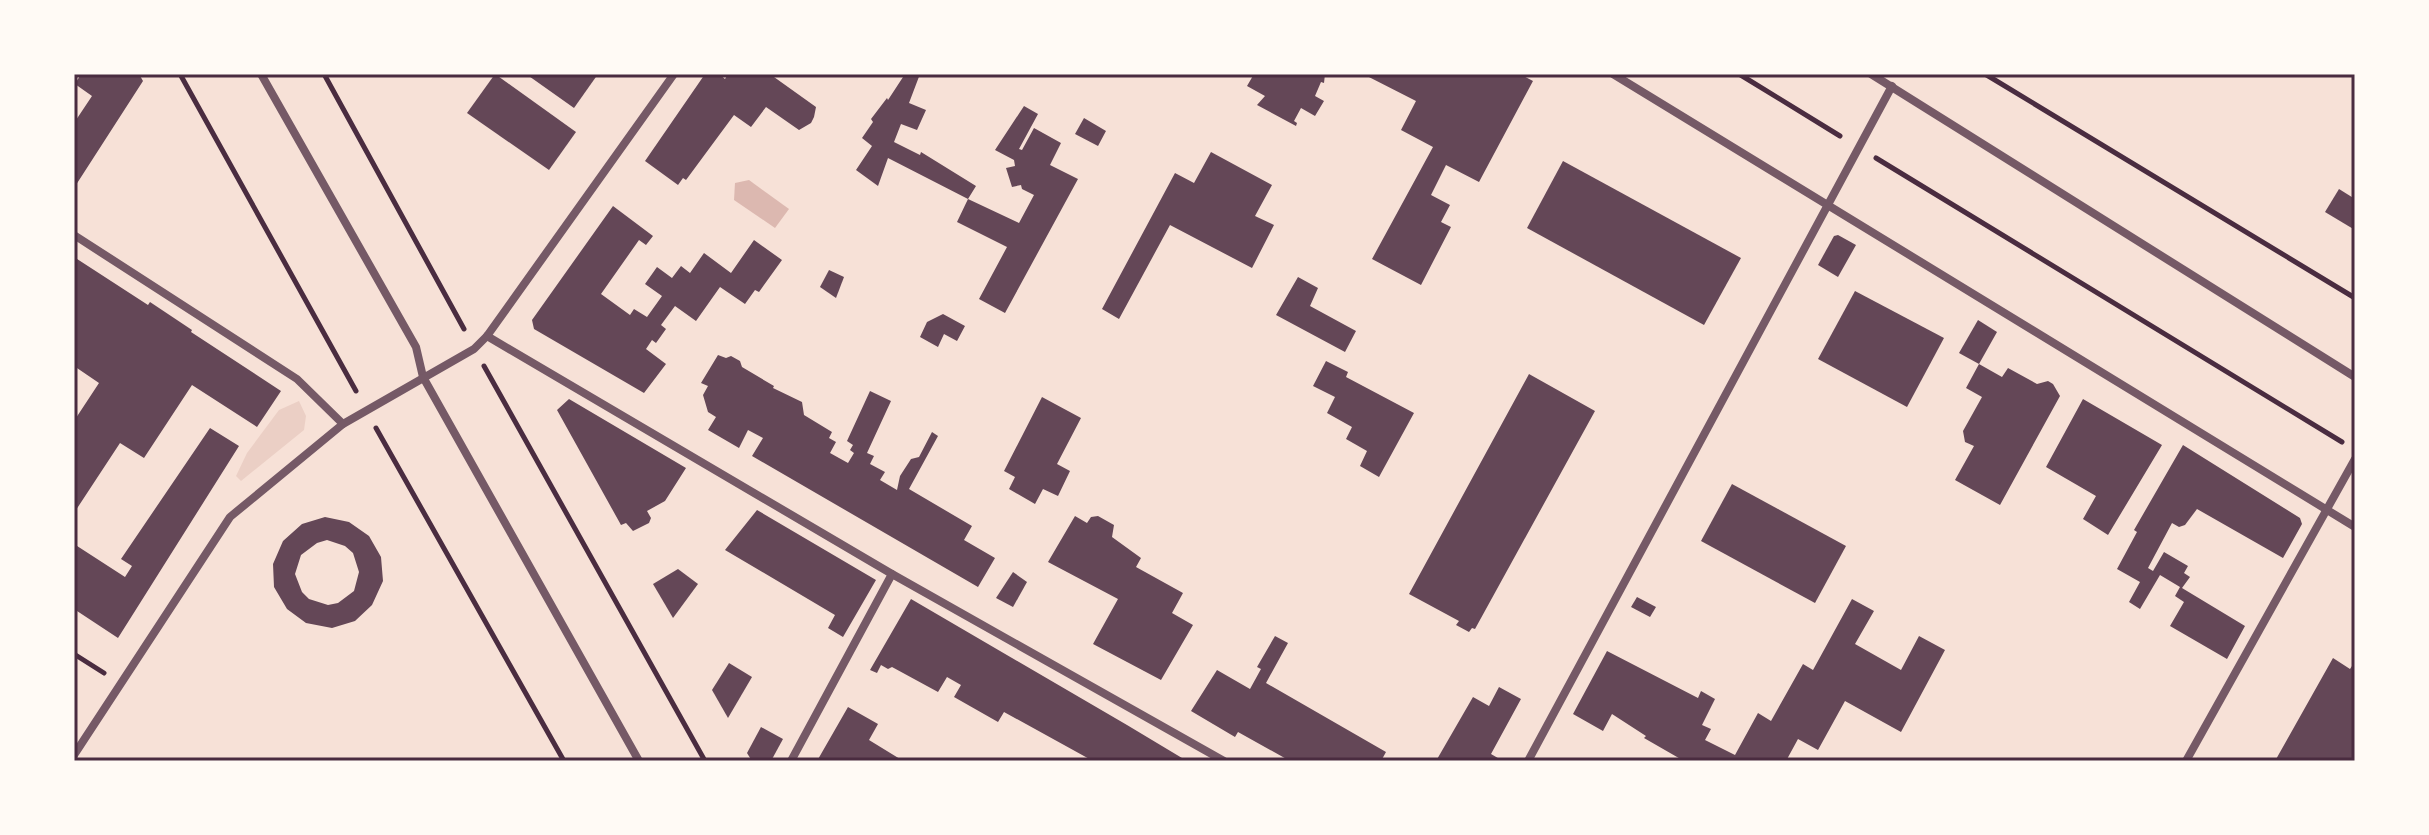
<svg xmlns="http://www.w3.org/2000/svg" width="2429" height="835" font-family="'Playfair Display',serif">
  <rect width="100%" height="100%" fill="#f7e1d7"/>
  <polygon fill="#ebcfc5" points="299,401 306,416 304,430 241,481 236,476 247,453 279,410"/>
  <polygon fill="#dcb8b0" points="749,180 789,209 775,228 734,200 735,183"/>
  <g fill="#644757" fill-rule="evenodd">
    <polygon points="81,74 139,74 143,81 74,188 74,123 92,96 75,84"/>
    <polygon points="495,74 576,132 549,170 467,113"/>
    <polygon points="526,74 598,74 574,108"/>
    <polygon points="705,74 719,74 725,79 728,74 776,74 774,77 816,107 814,117 811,123 799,130 766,107 751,127 734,115 686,180 683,178 678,185 645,161"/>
    <polygon points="905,74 920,74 909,103 926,110 917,130 901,124 894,142 920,155 921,152 976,186 968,199 888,158 878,186 856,170 872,146 862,138 873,122 871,119 887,98 888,100"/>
    <polygon points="1254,74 1325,74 1324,83 1321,82 1315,96 1324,101 1315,116 1301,108 1294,121 1297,123 1296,126 1257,105 1265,96 1247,86"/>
    <polygon points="1363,74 1520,74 1533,81 1479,182 1446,165 1431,195 1450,205 1441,222 1451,227 1421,285 1372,259 1433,147 1401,130 1416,101"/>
    <polygon points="1024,106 1038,114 1019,149 1022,150 1034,128 1061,143 1050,165 1078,179 1005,313 979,299 1007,247 957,222 968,199 1019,223 1034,195 1022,189 1021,185 1012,187 1006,168 1015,166 1014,160 995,150"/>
    <polygon points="1084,118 1106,131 1098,146 1075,134"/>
    <polygon points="1211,152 1272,185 1255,216 1274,225 1252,268 1170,225 1119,319 1102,309 1175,173 1194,183"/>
    <polygon points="1563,161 1741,258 1704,325 1527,228"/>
    <polygon points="2339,189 2355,199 2355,230 2325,212"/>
    <polygon points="613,206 653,236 646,245 639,240 601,294 630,315 634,309 647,317 662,296 645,284 657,267 672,278 681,266 690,273 704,253 731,273 754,240 782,260 759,292 755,290 745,304 720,287 696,321 675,306 661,325 666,329 656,343 652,340 646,349 666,364 644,393 534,329 532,320"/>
    <polygon points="1838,235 1856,245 1838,277 1818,265 1834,236"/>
    <polygon points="74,257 148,305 150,302 192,330 191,332 281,391 257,427 192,385 144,458 120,443 74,513 74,421 99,383 74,366"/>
    <polygon points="829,270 844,277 836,298 820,287"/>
    <polygon points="1298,277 1318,288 1310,306 1356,331 1345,352 1276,315"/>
    <polygon points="1855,291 1944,338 1907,407 1818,359"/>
    <polygon points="943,314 965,326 957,341 944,334 938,347 920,337 927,322"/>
    <polygon points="1978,320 1997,332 1979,364 1959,353"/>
    <polygon points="718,355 726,358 731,356 740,361 742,367 774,386 773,388 802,402 804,415 832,432 829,438 836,442 830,453 848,463 854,453 850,450 853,445 847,441 870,391 891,401 867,453 874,456 870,464 885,472 880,480 897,490 900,476 911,459 919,457 932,432 938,436 909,489 972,526 964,540 995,558 978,587 752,456 763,438 748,430 739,448 708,430 716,417 708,412 703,395 708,386 701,383"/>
    <polygon points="1326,361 1348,372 1346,377 1414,413 1379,477 1360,466 1367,451 1346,439 1352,427 1327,413 1335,397 1313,386"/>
    <polygon points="1979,364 2002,377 2008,368 2037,384 2048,381 2053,384 2060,396 2000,505 1955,480 1974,446 1965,442 1963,431 1982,397 1966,388"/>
    <polygon points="1529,374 1595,411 1475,629 1472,628 1469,632 1456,625 1459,621 1409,594"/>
    <polygon points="1042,397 1081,418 1057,464 1070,471 1058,496 1043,489 1035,504 1009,489 1015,477 1004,471"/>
    <polygon points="569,399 686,468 665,501 647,511 651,518 649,523 633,531 626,523 621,525 557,410"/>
    <polygon points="2083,399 2162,445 2108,535 2083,519 2096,496 2046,467"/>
    <polygon points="210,428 239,446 118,638 74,609 74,544 125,577 132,566 121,559"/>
    <polygon points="2183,445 2300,518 2302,524 2283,558 2197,509 2185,525 2179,527 2172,523 2148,568 2153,571 2164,552 2188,566 2184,573 2190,577 2182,588 2245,626 2227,659 2170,626 2184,602 2175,596 2180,587 2160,575 2140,609 2129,602 2140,582 2117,569 2137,532 2134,530"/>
    <polygon points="1732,484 1846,546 1815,603 1701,541"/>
    <polygon points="757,510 876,580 843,637 828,628 835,615 725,550"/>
    <polygon points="1075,516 1087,523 1091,517 1098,516 1114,525 1112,537 1141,558 1136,567 1183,593 1172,613 1193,625 1161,680 1093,644 1118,599 1048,562"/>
    <path d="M325,517L349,522L369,536L381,557L383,581L372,605L355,621L332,628L306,623L287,609L274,587L273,564L283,541L302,524ZM327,540L345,546L353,553L359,572L354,591L338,603L328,605L309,599L302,592L295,574L301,555L317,543Z"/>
    <polygon points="678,569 698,584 673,618 653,584"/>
    <polygon points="1013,572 1027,582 1013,607 996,598"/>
    <polygon points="1637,597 1656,607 1650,617 1631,607"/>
    <polygon points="911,599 1127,725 1187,761 1093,761 1004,712 998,722 954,697 961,685 947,677 938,692 892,667 888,669 881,665 877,673 870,670"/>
    <polygon points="1852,599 1874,611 1855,644 1901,670 1919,636 1945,650 1901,732 1845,701 1818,750 1798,739 1786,761 1684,761 1644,738 1646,736 1612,714 1603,731 1573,714 1607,651 1698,698 1701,691 1715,699 1702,725 1711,729 1705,740 1735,755 1758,713 1771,721 1803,664 1813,670"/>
    <polygon points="1275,636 1288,643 1266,683 1386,752 1381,761 1290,761 1238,732 1235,737 1191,711 1217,670 1250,689 1261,669 1257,667"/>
    <polygon points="2333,658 2350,669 2352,666 2355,668 2355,761 2275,761"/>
    <polygon points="729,663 752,677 728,718 712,690"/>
    <polygon points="1499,687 1521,699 1491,754 1503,761 1436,761 1473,697 1489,706"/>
    <polygon points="848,707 878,724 869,740 900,759 898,761 817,761"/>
    <polygon points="761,727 783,739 771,761 752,761 747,753"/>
  </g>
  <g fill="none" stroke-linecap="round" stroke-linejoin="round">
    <g stroke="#4a2c40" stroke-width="5">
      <polyline points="180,74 356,391"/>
      <polyline points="324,74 464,329"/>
      <polyline points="1739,74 1840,136"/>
      <polyline points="1985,74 2355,298"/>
      <polyline points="1876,158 2342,442"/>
      <polyline points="484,366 705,761"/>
      <polyline points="376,428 564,761"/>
      <polyline points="74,654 104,673"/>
    </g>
    <g stroke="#755966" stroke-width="8">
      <polyline points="261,74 416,347 423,377 639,761"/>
      <polyline points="1613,74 2355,527"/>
      <polyline points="1871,74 2355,377"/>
      <polyline points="74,235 297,379 343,424"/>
      <polyline points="487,336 892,574 1224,761"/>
      <polyline points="74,755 230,517 343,424 474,349 487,336 674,74"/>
      <polyline points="791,761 892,574"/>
      <polyline points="1528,761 1892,86"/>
      <polyline points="2186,761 2355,459"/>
    </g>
  </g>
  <rect width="2429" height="835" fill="none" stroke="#fffaf5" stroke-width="152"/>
  <rect x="76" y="76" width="2277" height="683" fill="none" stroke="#4a2c40" stroke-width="3"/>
</svg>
